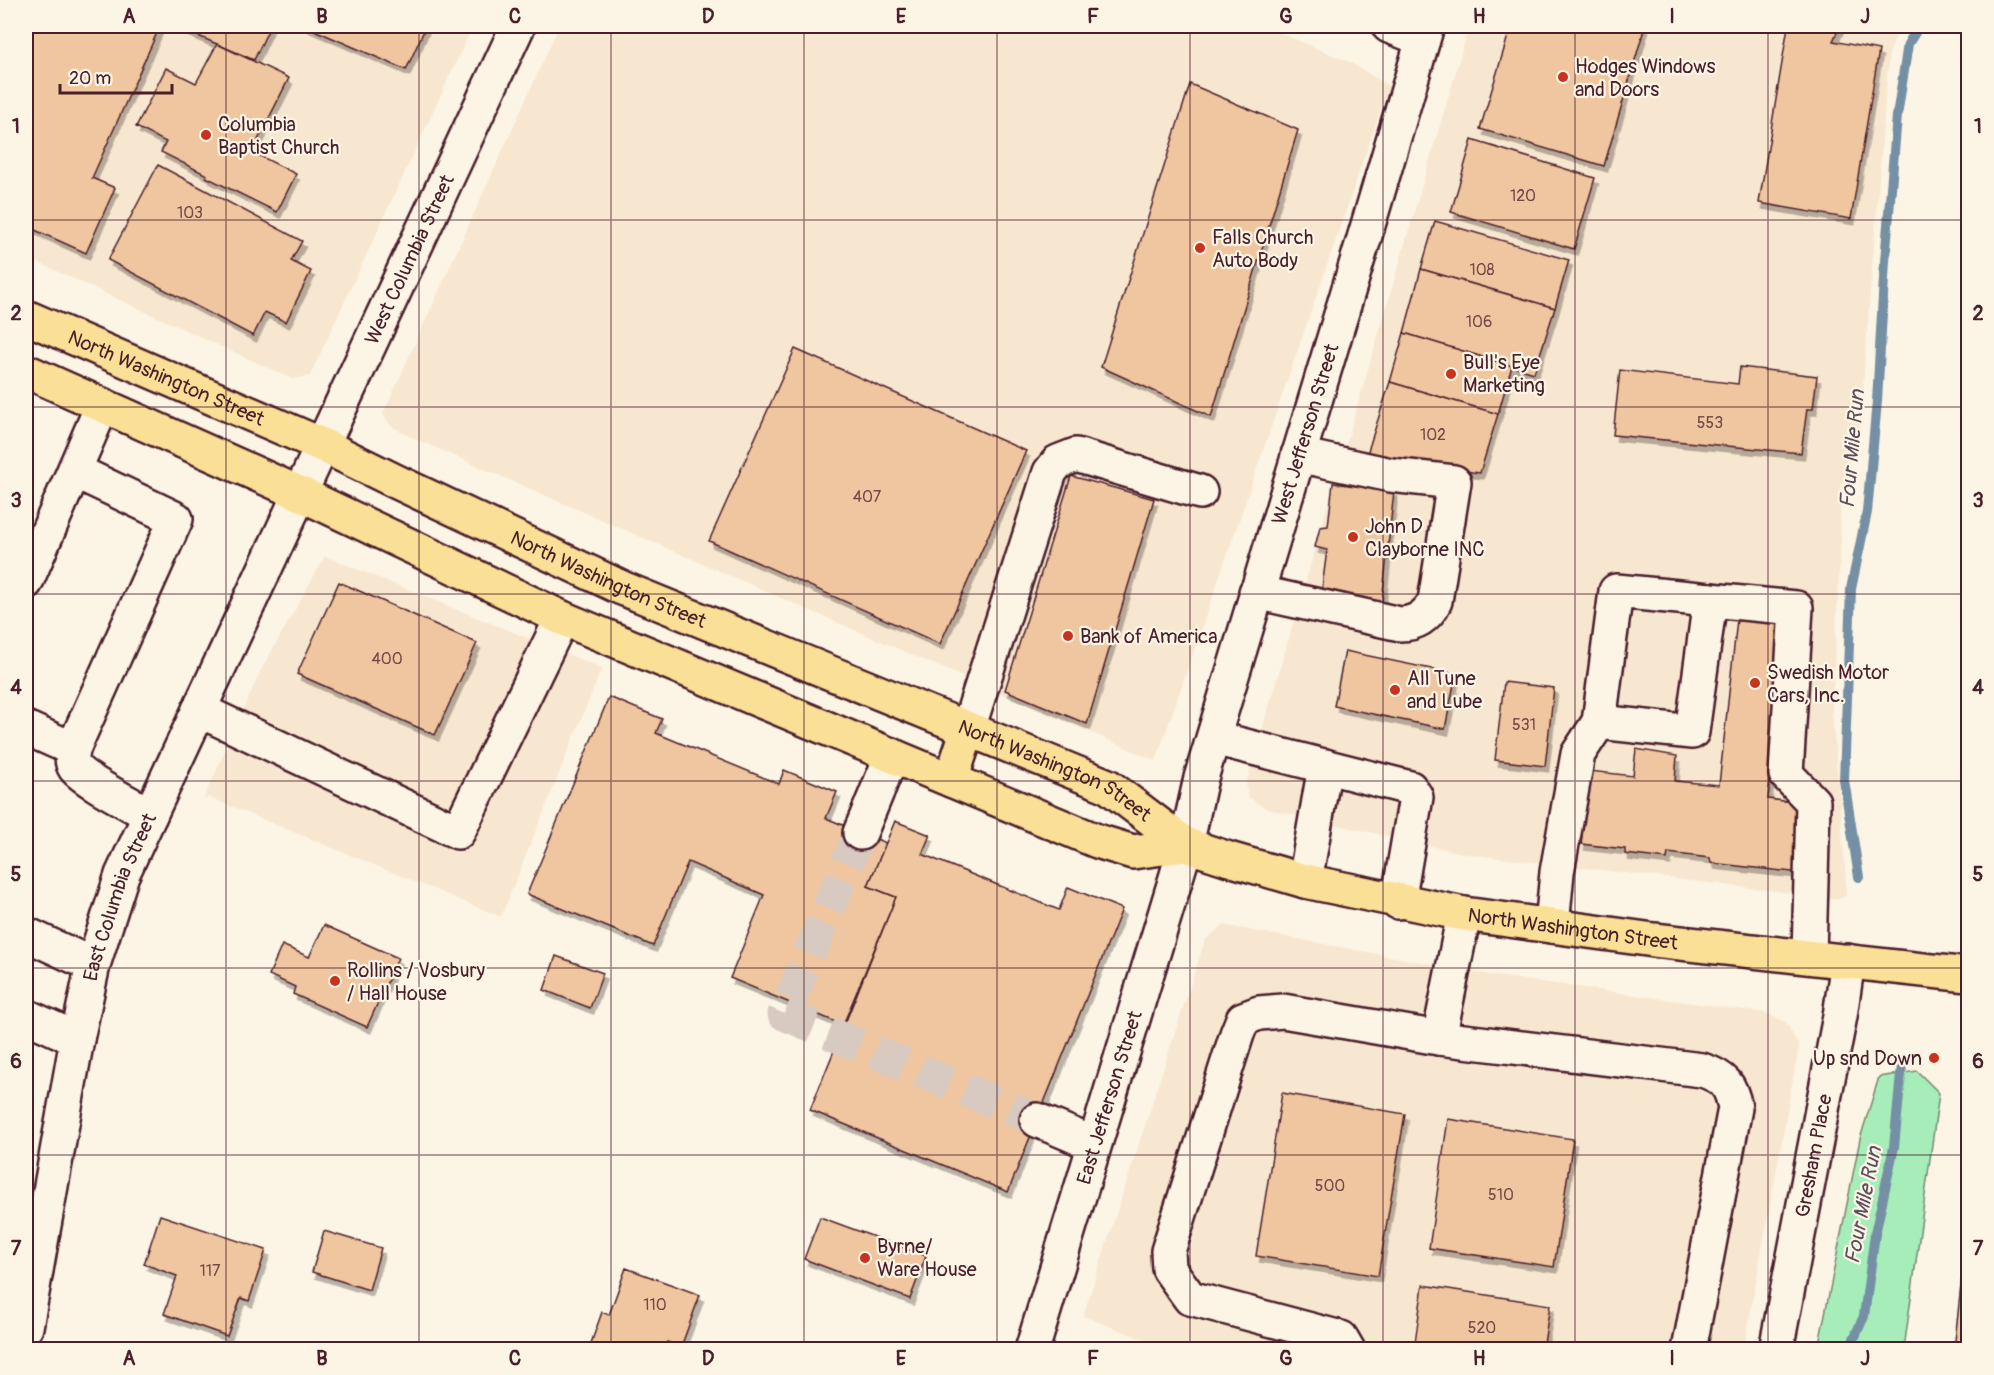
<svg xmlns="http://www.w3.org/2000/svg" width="1994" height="1375" font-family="Pangolin,sans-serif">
  <defs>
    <filter id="shadow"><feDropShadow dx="3.5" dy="6" stdDeviation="0" flood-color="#0004"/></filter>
  </defs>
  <rect width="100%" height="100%" fill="#fcf5e5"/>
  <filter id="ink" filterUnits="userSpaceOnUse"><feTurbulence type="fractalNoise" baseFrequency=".0167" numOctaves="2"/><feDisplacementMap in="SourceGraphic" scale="12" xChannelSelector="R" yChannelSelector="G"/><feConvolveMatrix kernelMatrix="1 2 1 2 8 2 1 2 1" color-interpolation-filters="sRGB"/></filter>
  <g filter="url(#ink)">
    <g fill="#f8e7d0">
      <polygon points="26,26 473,26 310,376 292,379 26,257"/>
      <polygon points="559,26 1264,26 1350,62 1389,86 1156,761 404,434 390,425 383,414"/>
      <polygon points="1469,26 1901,26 1889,53 1859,436 1840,490 1841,540 1832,708 1846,879 1846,895 1840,899 1467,854 1267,809 1248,797 1246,784"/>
      <polygon points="325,556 602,668 501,917 208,797 206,800 204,798 261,670"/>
      <polygon points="1223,925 1490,975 1766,1013 1786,1022 1799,1047 1744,1349 1168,1349 1083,1316 1205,940"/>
    </g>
    <polygon fill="#a7edb9" stroke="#788672" stroke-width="1.5" points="1917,1071 1939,1093 1904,1349 1818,1349 1860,1139 1879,1077"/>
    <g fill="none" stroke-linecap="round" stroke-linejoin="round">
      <g stroke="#758fa4" stroke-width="10">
        <polyline points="1859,877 1844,780 1851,589 1867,512 1877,401 1885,261 1897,116 1908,44 1919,26"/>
        <polyline points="1849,1350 1864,1316 1875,1234 1894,1147 1902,1064"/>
      </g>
    </g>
    <g fill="#efc69f" stroke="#4a1f2b" stroke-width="1.5" filter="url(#shadow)">
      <polygon points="26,26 160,26 92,178 115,188 86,253 26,226"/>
      <polygon points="175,26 270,26 254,60"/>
      <polygon points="305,26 426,26 406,70"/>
      <polygon points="1511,26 1645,26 1604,166 1480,129"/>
      <polygon points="1788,26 1840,26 1833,41 1879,50 1851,219 1759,203"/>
      <polygon points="217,44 289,78 252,152 296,174 277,212 206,177 207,175 161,152 166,142 136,127 166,68 196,83"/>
      <polygon points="1190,84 1298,130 1211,417 1101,367"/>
      <polygon points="1472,140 1595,178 1574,249 1451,212"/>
      <polygon points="158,165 302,241 291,261 311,271 286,322 265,312 253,336 108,260"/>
      <polygon points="1435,221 1569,260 1555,308 1421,269"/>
      <polygon points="1421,269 1555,308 1534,373 1404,333"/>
      <polygon points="1404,333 1512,366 1498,414 1390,382"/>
      <polygon points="795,349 1026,451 940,644 709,541"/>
      <polygon points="1740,367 1817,376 1813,409 1807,409 1801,453 1613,435 1620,370 1738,384"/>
      <polygon points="1390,382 1498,414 1480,473 1389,462 1367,454"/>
      <polygon points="1071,476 1154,499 1087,724 1005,690"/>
      <polygon points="1333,483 1394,491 1382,602 1321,595 1327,550 1315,547 1320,527 1328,526"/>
      <polygon points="339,582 477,643 435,735 297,674"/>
      <polygon points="1738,610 1788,616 1768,799 1808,804 1801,873 1711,863 1710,858 1668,853 1667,859 1625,854 1625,849 1581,844 1590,771 1633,776 1636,749 1677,756 1675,781 1719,785"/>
      <polygon points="1345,651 1456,674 1445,729 1334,706"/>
      <polygon points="1504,682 1554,688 1545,766 1495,760"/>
      <polygon points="609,697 662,719 656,733 779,784 784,770 837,792 826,818 886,843 868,886 896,897 843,1025 730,978 764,895 688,862 653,946 527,894"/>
      <polygon points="895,821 930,835 922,854 1059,910 1068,887 1122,909 1008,1192 810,1110 896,897 868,886"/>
      <polygon points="324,925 398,958 367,1027 293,994 295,987 269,975 282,945 309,957"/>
      <polygon points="556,956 603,973 590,1008 544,990"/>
      <polygon points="1282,1093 1405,1114 1378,1276 1256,1256"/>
      <polygon points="1448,1119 1573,1139 1554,1267 1429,1248"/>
      <polygon points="160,1215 266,1250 249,1301 241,1298 227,1336 164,1314 177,1276 144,1264"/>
      <polygon points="820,1217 926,1256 910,1299 804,1259"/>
      <polygon points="324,1231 381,1248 369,1290 312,1272"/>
      <polygon points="1966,1239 1968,1239 1968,1350 1954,1350"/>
      <polygon points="626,1268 700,1295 681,1347 667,1342 664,1350 589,1349 602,1312 609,1315"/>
      <polygon points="1423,1285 1550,1305 1543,1350 1414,1350"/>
    </g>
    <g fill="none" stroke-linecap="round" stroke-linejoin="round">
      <polyline stroke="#d8cac0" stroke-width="33" stroke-dasharray="33 16" stroke-linecap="butt" points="860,833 784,1014 1037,1120"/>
      <g stroke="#4a1f2b" stroke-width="38">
        <g id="minor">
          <polyline points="1389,26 1423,39"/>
          <polyline points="26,582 102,406"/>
          <path d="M1256,592L1400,624C1417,624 1428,615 1435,601L1454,482L1391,475L1298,455"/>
          <polyline points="1710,600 1796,608 1786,774 1813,802 1809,956"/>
          <polyline points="199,710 458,832 562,618"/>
          <polyline points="26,728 73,749 176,519 75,471"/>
          <polyline points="968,729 1050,472 1058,462 1076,455 1200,492"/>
          <polyline points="1214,738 1410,788 1416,797 1398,902"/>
          <path d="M73,749C72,755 71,762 75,768C85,781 133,805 150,815"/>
          <polyline points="860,833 892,755"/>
          <polyline points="1305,881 1325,766"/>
          <polyline points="1552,926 1557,872 1578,754 1599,722 1616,591 1710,600 1692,732 1599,722"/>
          <polyline points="26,934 93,965"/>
          <polyline points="26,1016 77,1039"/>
          <polyline points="1439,1038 1464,914"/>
          <polyline points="1037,1120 1094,1144"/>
          <path id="s1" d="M26,1327L77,1039L93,965L122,875L518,26"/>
          <path id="s2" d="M1032,1350L1166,911L1186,845L1201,778L1363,242L1427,26"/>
          <path d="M1348,1350L1341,1338L1190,1298L1169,1269L1168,1251L1237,1034L1243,1019L1259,1013L1283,1011L1439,1038L1702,1070C1724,1077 1731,1085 1735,1108L1689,1350"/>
          <path id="s3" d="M1776,1350L1840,1016L1848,961"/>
        </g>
      </g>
      <g stroke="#4a1f2b" stroke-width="38">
        <g id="major">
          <path id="s4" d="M26,317L322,445L395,481L622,588L1108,786L1186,845L1229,859L1305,881L1464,914L1654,940L1968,975"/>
          <polyline points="26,371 299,493 562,618 1097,841 1133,852 1186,845"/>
          <polyline points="951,780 968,729"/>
        </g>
      </g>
      <use href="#minor" stroke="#fcf5e5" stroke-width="33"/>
      <use href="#major" stroke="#fadf96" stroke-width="33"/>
    </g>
  </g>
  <path fill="none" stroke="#4a1f2b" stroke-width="1.5" stroke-opacity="0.55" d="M226,26V1350M419,26V1350M611,26V1350M804,26V1350M997,26V1350M1190,26V1350M1383,26V1350M1575,26V1350M1768,26V1350M26,220H1968M26,407H1968M26,594H1968M26,781H1968M26,968H1968M26,1155H1968"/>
  <g fill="#c8321e" stroke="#fcf5e5" stroke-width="2">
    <circle cx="1563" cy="77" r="6"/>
    <circle cx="206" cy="135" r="6"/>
    <circle cx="1200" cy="248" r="6"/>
    <circle cx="1451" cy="374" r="6"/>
    <circle cx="1353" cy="537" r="6"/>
    <circle cx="1068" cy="636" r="6"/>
    <circle cx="1755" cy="683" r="6"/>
    <circle cx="1395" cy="690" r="6"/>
    <circle cx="335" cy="981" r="6"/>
    <circle cx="1934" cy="1058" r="6"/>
    <circle cx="865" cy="1258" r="6"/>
  </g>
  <g text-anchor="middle" stroke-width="4.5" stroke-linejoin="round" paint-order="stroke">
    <g font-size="16" fill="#734948">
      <text x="1523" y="201">120</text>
      <text x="190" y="218">103</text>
      <text x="1482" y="275">108</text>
      <text x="1479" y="327">106</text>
      <text x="1710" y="428">553</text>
      <text x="1433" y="440">102</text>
      <text x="867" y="502">407</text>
      <text x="387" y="664">400</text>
      <text x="1524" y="730">531</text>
      <text x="1330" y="1191">500</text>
      <text x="1501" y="1200">510</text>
      <text x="210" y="1276">117</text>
      <text x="655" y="1310">110</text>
      <text x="1482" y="1333">520</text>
    </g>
    <g font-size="20" fill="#4a1f2b" stroke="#fcf5e5" text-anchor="start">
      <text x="1575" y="73">Hodges Windows<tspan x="1575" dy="23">and Doors</tspan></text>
      <text x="218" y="131">Columbia<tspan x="218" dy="23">Baptist Church</tspan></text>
      <text x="1212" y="244">Falls Church<tspan x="1212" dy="23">Auto Body</tspan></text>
      <text x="1463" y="369">Bull's Eye<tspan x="1463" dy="23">Marketing</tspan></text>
      <text x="1365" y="533">John D<tspan x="1365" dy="23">Clayborne INC</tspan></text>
      <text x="1080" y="643">Bank of America</text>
      <text x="1767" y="679">Swedish Motor<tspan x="1767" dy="23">Cars, Inc.</tspan></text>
      <text x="1407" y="685">All Tune<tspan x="1407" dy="23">and Lube</tspan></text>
      <text x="347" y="977">Rollins / Vosbury<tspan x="347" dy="23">/ Hall House</tspan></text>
      <text x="1922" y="1065" text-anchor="end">Up snd Down</text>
      <text x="877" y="1253">Byrne/<tspan x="877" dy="23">Ware House</tspan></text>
    </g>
    <g font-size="20" fill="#4a1f2b" stroke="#fcf5e5">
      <text dy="7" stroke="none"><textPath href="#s1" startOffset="1142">West Columbia Street</textPath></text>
      <text dy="7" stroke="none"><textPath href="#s4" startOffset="153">North Washington Street</textPath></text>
      <text dy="7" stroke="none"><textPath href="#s2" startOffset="956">West Jefferson Street</textPath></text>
      <text dy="7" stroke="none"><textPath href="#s4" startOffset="639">North Washington Street</textPath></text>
      <text dy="7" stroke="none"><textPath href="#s4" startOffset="1125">North Washington Street</textPath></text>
      <text dy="7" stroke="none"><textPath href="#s1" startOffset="441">East Columbia Street</textPath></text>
      <text dy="7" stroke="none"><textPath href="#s4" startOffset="1674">North Washington Street</textPath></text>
      <text dy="7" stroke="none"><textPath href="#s2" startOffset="264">East Jefferson Street</textPath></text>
      <text dy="7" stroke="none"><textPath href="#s3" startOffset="198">Gresham Place</textPath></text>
    </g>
    <g font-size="21" font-style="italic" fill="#5c4e5d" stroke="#fcf5e5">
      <text transform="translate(1852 449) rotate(-85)" y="7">Four Mile Run</text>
      <text transform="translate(1863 1205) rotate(-79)" y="7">Four Mile Run</text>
    </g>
  </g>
  <rect width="1994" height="1375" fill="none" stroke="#fcf5e5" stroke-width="66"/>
  <path d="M60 84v9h112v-9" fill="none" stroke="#4a1f2b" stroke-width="3"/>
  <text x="69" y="84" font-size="18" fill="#4a1f2b" stroke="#fcf5e5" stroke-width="4.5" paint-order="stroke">20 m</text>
  <rect x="33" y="33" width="1928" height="1309" fill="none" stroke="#4a1f2b" stroke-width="2"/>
  <g font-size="20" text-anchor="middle" font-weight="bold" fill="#4a1f2b">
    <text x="129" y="23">A</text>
    <text x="322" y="23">B</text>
    <text x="515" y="23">C</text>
    <text x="708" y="23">D</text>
    <text x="901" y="23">E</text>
    <text x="1093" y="23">F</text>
    <text x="1286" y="23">G</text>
    <text x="1479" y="23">H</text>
    <text x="1672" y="23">I</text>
    <text x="1865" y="23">J</text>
    <text x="16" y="133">1</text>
    <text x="1978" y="133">1</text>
    <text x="16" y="320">2</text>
    <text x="1978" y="320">2</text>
    <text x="16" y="507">3</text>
    <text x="1978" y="507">3</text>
    <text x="16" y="694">4</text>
    <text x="1978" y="694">4</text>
    <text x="16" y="881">5</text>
    <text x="1978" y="881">5</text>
    <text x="16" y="1068">6</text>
    <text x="1978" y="1068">6</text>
    <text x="16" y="1255">7</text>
    <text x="1978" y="1255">7</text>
    <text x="129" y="1365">A</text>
    <text x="322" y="1365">B</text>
    <text x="515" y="1365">C</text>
    <text x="708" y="1365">D</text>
    <text x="901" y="1365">E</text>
    <text x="1093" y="1365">F</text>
    <text x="1286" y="1365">G</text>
    <text x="1479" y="1365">H</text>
    <text x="1672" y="1365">I</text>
    <text x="1865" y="1365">J</text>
  </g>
</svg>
